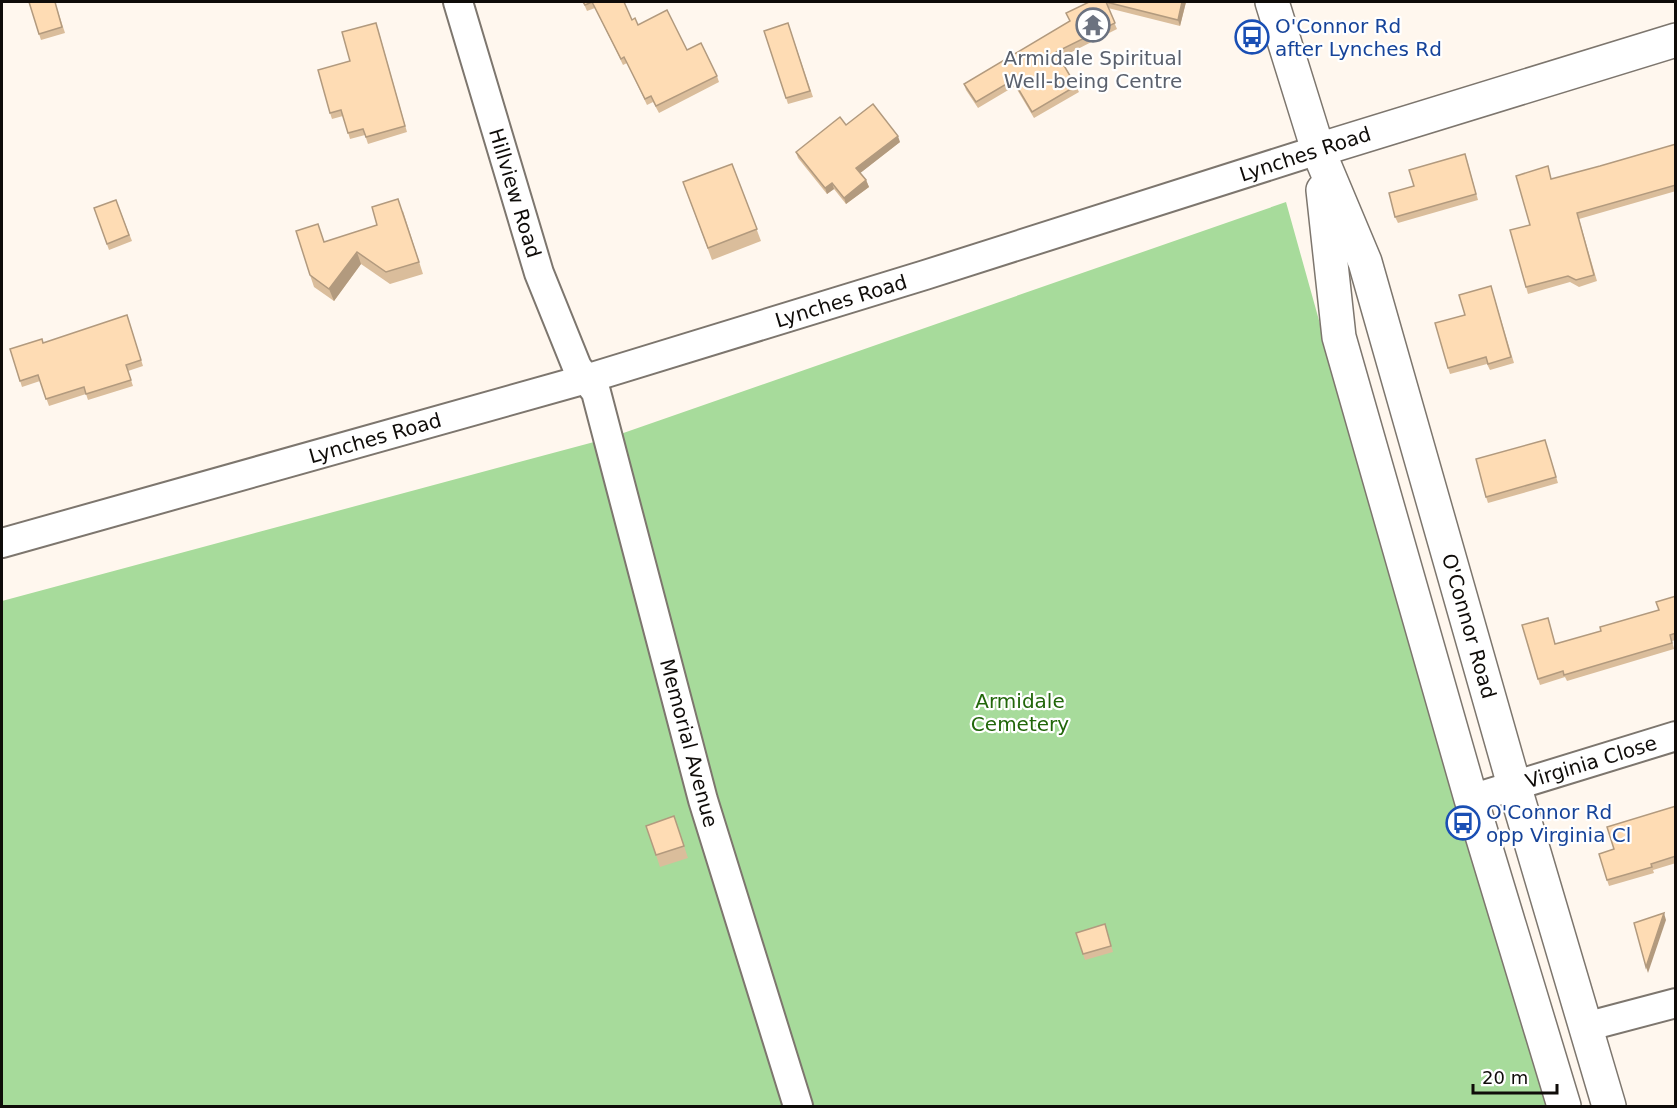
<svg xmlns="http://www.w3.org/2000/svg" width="1677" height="1108" font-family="'DejaVu Sans',sans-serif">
  <rect width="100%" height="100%" fill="#fff7ee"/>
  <polygon fill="#a7db9b" points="1286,202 1397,600 1550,1106 2,1106 2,601 609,438"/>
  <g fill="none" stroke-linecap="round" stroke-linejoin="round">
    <g stroke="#7d766e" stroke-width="32">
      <g id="minor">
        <polyline points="458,2 539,273 577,367 596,392 703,800 798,1106"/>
        <polyline points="2,543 586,379 925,275 1318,150"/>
        <polyline points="1471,799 1676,736"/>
        <polyline points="1585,1027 1676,1003"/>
      </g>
    </g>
    <g stroke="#7d766e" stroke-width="36">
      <g id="tertiary">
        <polyline points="1272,2 1318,150 1365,262 1514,785 1609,1106"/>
        <polyline points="1318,150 1676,40"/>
        <polyline points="1323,190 1339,337 1471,799 1564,1106"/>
      </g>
    </g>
    <use href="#minor" stroke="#fff" stroke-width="28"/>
    <use href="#tertiary" stroke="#fff" stroke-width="33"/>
  </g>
  <g fill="#dabd9b">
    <polygon points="55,2 65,33 41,40 39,34"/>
    <polygon points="583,2 624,2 632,20 638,25 687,50 717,76 719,82 659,113 653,102 647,105 627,63 623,65 595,8 587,11"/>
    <polygon points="1089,2 1186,2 1180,26 1108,8 1117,29 1060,58 1076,86 1079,92 1034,118 1015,86 978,108 966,90 964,84 1070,21 1066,13"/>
    <polygon points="788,23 813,97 788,104 764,31"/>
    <polygon points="378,29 407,132 368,144 365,135 350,139 343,116 332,119 330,113 350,61"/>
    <polygon points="846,125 900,142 860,173 866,180 869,187 846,204 834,189 827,194 798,158 796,152"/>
    <polygon points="1676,144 1676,191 1579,219 1597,281 1579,287 1570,282 1528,294 1526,287 1530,225 1552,179 1600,166"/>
    <polygon points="1467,160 1478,200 1398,223 1395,217 1414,186"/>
    <polygon points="732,164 761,241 712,260 683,182"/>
    <polygon points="116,200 132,241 109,250 94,208"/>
    <polygon points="403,211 423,274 390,284 361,264 334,301 314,287 310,275 325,242 377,225"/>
    <polygon points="1491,286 1514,363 1490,370 1487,364 1450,374 1448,368 1465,315"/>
    <polygon points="127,315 143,366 128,371 133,386 88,400 86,394 49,406 40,381 22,387 10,349 43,343"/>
    <polygon points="1545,440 1558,483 1488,503 1486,497"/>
    <polygon points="1676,596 1676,640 1672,641 1674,649 1567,681 1565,677 1540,685 1538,679 1556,644 1601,631 1659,610"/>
    <polygon points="1676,806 1676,863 1653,870 1654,873 1609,886 1607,880 1614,849"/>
    <polygon points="674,816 688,858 660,867 656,855"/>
    <polygon points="1105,924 1113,952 1085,960 1076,933"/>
  </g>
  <g fill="#b29a7e">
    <polygon points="1182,2 1186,2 1180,26 1178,20"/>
    <polygon points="898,136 900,142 859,174 856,168"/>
    <polygon points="866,180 869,187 846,204 844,198"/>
    <polygon points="832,183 834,189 827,194 825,188"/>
    <polygon points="357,252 361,264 334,301 329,289"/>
    <polygon points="1664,913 1666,920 1648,973 1646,967"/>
  </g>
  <g fill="#fedcb4" stroke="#b29a7e" stroke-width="1.5">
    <polygon points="29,2 55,2 62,27 39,34"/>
    <polygon points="583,2 624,2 632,20 635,18 638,25 667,10 687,50 701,43 717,76 656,106 651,96 645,99 624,57 621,59 592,2 585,5"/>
    <polygon points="1089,2 1106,2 1115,23 1056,52 1076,86 1032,112 1013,80 976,102 964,84 1070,21 1066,13"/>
    <polygon points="1106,2 1182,2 1178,20"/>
    <polygon points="376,23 405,126 366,137 363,129 348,133 341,110 330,113 318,70 350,61 342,32"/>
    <polygon points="788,23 810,91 786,98 764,31"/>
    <polygon points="873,104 898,136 856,168 866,180 844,198 832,183 825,188 796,152 840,117 846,125"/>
    <polygon points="1676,144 1676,185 1577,213 1594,275 1576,280 1568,276 1526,287 1510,230 1530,225 1516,176 1548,166 1551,179 1600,166"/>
    <polygon points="1465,154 1476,194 1395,217 1389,193 1414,186 1409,170"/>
    <polygon points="732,164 757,229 708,248 683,182"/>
    <polygon points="398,199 419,262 386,272 357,252 329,289 310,275 296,231 318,224 324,242 377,225 372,207"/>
    <polygon points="116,200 129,235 107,244 94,208"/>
    <polygon points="1491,286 1511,357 1488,364 1486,357 1448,368 1435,323 1465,315 1459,295"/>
    <polygon points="127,315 141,360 126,365 131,380 86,394 84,387 46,399 38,375 20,381 10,349 42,339 43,343"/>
    <polygon points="1545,440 1556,477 1486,497 1476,459"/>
    <polygon points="1676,596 1676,633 1670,635 1672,643 1564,675 1563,671 1538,679 1522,625 1548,618 1555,644 1601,631 1600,627 1659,610 1656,602"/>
    <polygon points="1676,806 1676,856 1651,864 1652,867 1607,880 1599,854 1614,849 1607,827"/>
    <polygon points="674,816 684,846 656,855 646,826"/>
    <polygon points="1664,913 1646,967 1634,923"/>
    <polygon points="1105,924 1111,946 1083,954 1076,933"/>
  </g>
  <defs>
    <g id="temple-ring" transform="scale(1.725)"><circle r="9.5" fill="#fff" stroke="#6b7280" stroke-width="1.5"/><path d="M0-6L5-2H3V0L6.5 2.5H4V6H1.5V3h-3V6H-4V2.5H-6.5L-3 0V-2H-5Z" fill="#6b7280"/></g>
    <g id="bus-ring" transform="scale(1.725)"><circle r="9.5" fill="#fff" stroke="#1a4fb4" stroke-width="1.5"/><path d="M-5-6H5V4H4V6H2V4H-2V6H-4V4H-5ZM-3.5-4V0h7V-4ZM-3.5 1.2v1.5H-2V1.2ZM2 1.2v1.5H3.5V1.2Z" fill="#1a4fb4"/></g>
  </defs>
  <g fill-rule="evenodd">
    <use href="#temple-ring" x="1093" y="25"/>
    <use href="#bus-ring" x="1252" y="37"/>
    <use href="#bus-ring" x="1463" y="823"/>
  </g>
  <g text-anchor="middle" stroke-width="4.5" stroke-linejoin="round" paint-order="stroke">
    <g font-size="20" fill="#164399" stroke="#fff" text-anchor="start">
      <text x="1275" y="33">O'Connor Rd<tspan x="1275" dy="23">after Lynches Rd</tspan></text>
      <text x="1486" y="819">O'Connor Rd<tspan x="1486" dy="23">opp Virginia Cl</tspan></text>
    </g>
    <g font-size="20" fill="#5b616d" stroke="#fff">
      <text x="1093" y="65">Armidale Spiritual<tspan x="1093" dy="23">Well-being Centre</tspan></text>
    </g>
    <g font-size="20" fill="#0f0c09" stroke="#fff">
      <text transform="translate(1305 154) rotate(-18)" y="7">Lynches Road</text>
      <text transform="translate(515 193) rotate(73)" y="7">Hillview Road</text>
      <text transform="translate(841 301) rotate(-17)" y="7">Lynches Road</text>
      <text transform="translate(375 438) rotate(-16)" y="7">Lynches Road</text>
      <text transform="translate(1469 626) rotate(74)" y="7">O'Connor Road</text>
      <text transform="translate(689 743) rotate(75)" y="7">Memorial Avenue</text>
      <text transform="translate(1591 762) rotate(-17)" y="7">Virginia Close</text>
    </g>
    <g font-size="20" fill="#21660a" stroke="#fff">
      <text x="1020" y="708">Armidale<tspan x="1020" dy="23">Cemetery</tspan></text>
    </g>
  </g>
  <rect width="1677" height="1108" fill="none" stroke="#0f0c09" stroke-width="6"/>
  <path d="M1473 1084v9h84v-9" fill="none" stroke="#0f0c09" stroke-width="3"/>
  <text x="1482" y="1084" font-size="18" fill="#0f0c09" stroke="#ffffff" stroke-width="4.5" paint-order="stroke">20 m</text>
</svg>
